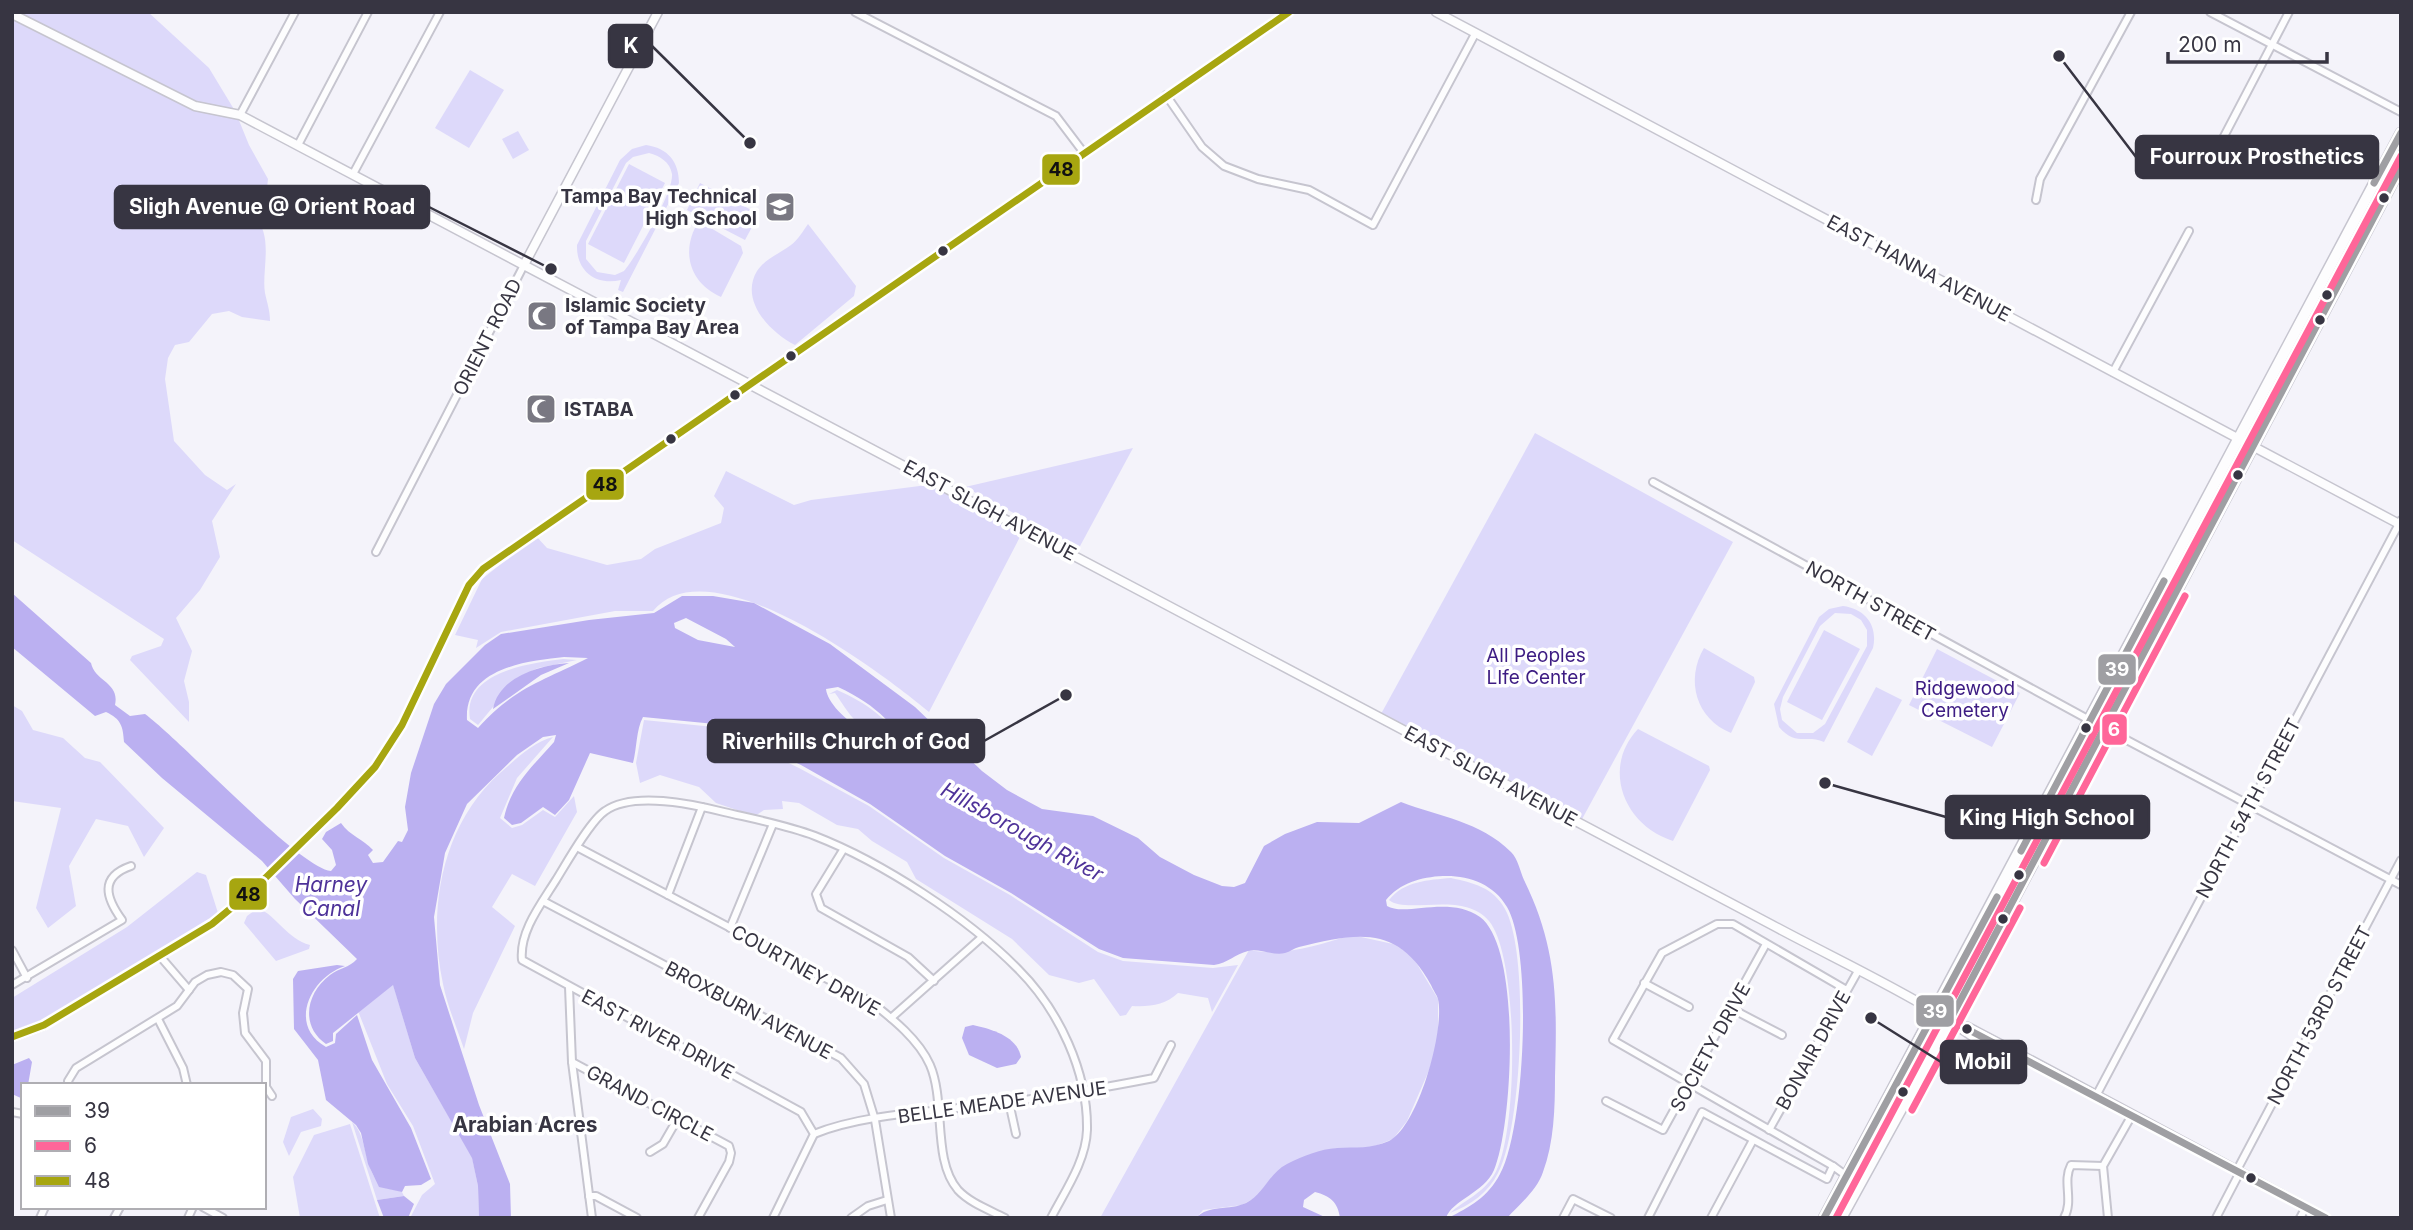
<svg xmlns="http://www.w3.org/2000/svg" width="2413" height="1230" font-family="Inter,sans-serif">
  <rect width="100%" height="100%" fill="#f4f3fa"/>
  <g fill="#ddd9fa" fill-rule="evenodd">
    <polygon points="16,12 148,12 209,68 235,111 196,103"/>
    <path d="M12,17L193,109L238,118L249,145L268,179L267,188L255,201L243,193L224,198L241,221L250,215C276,229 261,271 265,293C267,303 270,310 270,321L242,317L229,311L212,314L189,342L175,345L168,358L165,379L174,441L205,475L227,490L236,484L212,521L220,557L200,590L176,618L192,651L184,681L189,702V722L130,660L132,656L161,646L164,639L12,540Z"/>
    <polygon points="470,70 504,90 469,148 435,128"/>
    <polygon points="518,131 529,150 513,159 502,139"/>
    <path d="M646,145C668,148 679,162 679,183L623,292L618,290L621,280C596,286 576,271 577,245L620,160L632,149ZM649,153C660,156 670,162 672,174C674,191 636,257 624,271L615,275L597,272L586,259V241L626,163L633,157Z"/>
    <polygon points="629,164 665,183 624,263 588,244"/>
    <polygon points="700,183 759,214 745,240 687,210"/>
    <path d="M699,221L741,246L743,253L721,297C689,283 680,250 699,221Z"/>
    <path d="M808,224L856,286L854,296L795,345C771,333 739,301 757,271C766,258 779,254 791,245C798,240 803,231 808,224Z"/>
    <polygon points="1535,433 1733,542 1581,821 1381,714"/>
    <polygon points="1133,448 1079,548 965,487"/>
    <path d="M726,471L794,505L811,500L935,484L1023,531L929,712C880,671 709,543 653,611H615L501,632L476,648L478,640L455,635L482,579L536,536L547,548L607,565L641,559L655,549L721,523L724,508L714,496Z"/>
    <path d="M1843,606C1866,609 1878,626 1873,648L1824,742C1807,734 1796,747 1779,727L1774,704L1819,617L1829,609ZM1835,613L1851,614L1861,620L1867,630V646L1825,724L1813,733H1797L1782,720L1780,709L1783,697L1820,626Z"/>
    <polygon points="1824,630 1860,649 1822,720 1787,702"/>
    <path d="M1704,648L1754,677L1755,682L1731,733C1696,719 1685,680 1704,648Z"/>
    <polygon points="1937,649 2020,693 1992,747 1909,705"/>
    <path d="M563,659L577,660L538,668L517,678L478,725L470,719C462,671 532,663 563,659Z"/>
    <polygon points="1876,687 1902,700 1872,756 1847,742"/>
    <path d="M837,690C867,703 888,719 906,746L877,728L868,731C850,718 847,710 835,693L829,694Z"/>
    <polygon points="12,705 22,711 33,730 63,738 85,758 100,762 164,828 144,857 128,826 96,819 69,866 76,906 48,928 36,908 61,808 12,801"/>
    <path d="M644,720L714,727L799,768L869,806L944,858L1010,895L1098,952L1123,961L1213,968L1238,965L1212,1012L1208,998L1178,993C1165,1005 1150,1007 1132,1006L1126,1015L1120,1016L1094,979L1079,983L1049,975L1012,939L916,879L907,862L872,841L858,829L837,825L799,803L782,801L783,809L764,810L755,816L716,803L699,787L660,775L640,783L636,763Z"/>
    <path d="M1638,729L1709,766L1710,770L1673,841C1624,826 1601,768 1638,729Z"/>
    <path d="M553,737L517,778L500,818L512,828L522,825L543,810L555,817L574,796L577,812L535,886L512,874L492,907L515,926L473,1013L464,1049C457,1028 447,1005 443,984C427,908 442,825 500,773C515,760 533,742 553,737Z"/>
    <polygon points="197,872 206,875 218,913 53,1018 12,1036 12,998 127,927"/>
    <path d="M1451,878C1473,883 1493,887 1505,909C1530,953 1522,1128 1498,1173C1488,1193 1471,1205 1450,1213C1465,1200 1483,1193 1494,1175C1519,1135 1519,957 1489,921C1463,890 1407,915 1389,900C1404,881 1428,880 1451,878Z"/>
    <path d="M258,908C277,916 287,939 310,945L309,949L276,961L244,923L247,916Z"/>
    <path d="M1352,935L1393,944L1411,954L1438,999V1039L1430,1068L1407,1121L1393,1139L1370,1148H1336L1268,1182L1258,1196L1242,1205L1203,1210L1196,1218H1100L1249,950C1285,957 1317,945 1352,935Z"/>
    <polygon points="393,984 415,1058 472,1157 478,1186 479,1218 410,1218 422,1195 435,1184 413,1126 387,1084 358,1011"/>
    <polygon points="313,1109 322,1119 321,1126 301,1132 289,1156 283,1142 291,1117"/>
    <path d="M352,1122C369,1136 363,1177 386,1188C390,1189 397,1190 402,1192L404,1196L377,1200Z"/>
    <polygon points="350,1124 380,1218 300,1218 293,1177 314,1135"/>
  </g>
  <g fill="#bbb0f1" fill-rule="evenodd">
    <path d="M12,593L91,663C95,682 120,682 115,705L130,716L145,714C184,743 298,867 331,871L336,865L332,850L322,839L326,832L341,823C350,836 363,839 373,850L368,855L373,863L383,862L398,841L402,842L408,830L405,807L411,773L434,704L446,684L485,645L501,634L589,620L654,613L682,596H713L754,603L830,644L915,707L982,771L1007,790L1042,809L1093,816L1138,838L1160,857L1194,875L1222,886L1234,887L1245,883L1264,846L1285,834L1317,822L1359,823L1401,802C1440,817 1480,821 1511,852C1518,859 1520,871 1524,880C1558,949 1557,1003 1555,1077C1555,1108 1554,1143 1543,1172C1537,1190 1520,1204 1507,1218H1448C1470,1207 1488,1197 1500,1174C1525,1129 1533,951 1507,907C1494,884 1468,875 1443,876C1421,877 1400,883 1386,900L1387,906C1405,917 1449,895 1480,917C1522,948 1513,1125 1494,1170C1484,1193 1452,1200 1446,1218H1340C1338,1202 1330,1196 1315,1192L1304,1200L1303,1207L1327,1218H1196C1209,1204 1229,1211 1246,1203C1264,1194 1269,1173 1287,1164C1303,1156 1320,1149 1337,1148C1356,1147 1371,1149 1389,1141C1418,1127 1445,1030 1438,999C1437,995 1433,990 1431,985C1398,924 1357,933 1299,947C1294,948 1290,952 1285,953C1273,956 1259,948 1248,951C1235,954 1228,963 1214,965L1123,958L1099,949L1011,893L945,856L870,804L801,765L715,724L643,717C636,730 637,748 633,763L590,753L569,800L555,815L543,807L521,823L512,825L504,818C511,785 532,767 554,742L556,735L543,737L517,755L467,804L445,853L434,917L440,985L479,1105L510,1184L511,1218H479L478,1186L472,1158L415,1058L393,985L333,1033V1041L326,1044C300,1026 306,993 330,975C339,968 349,968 357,959L295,899L262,861L162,778L124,742C123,726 121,719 106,712L95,716L12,647ZM686,618L726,639L735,647L698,640L675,628L674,623ZM564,657L588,658C543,681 515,687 478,728L467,720C464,668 526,661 564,657ZM838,687C879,706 895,726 920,763C895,753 829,717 826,689Z"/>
    <path d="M569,663L541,675L493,709C499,676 541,665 569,663Z"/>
    <path d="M337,965L345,966C311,977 287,1025 326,1047L335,1043L336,1034L357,1015L372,1060L411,1128L431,1179L421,1185L405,1186L402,1192L379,1187L368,1164L361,1133L356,1125L326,1100L318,1060L294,1029L293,979L298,971Z"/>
    <path d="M973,1025C991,1029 1017,1036 1021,1057L1016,1064L997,1068L969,1055L962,1038L965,1027Z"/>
    <polygon points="29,1058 32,1062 28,1085 23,1085 23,1099 12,1094 12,1065"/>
    <polygon points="404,1196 414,1204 408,1218 384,1218 377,1200"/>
  </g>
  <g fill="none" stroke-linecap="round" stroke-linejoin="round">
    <g stroke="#c6c5cf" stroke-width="10">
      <g id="minor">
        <polyline points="855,12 1056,116 1084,153"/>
        <polyline points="2210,12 2401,112"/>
        <polyline points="1166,95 1202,147 1224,166 1258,179 1309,190 1373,225 1475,34"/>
        <polyline points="240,115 295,12"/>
        <polyline points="298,145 368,12"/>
        <polyline points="2209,165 2289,12"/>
        <polyline points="353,174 440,12"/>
        <polyline points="2036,200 2040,179 2131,12"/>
        <polyline points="2113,372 2189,231"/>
        <polyline points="1653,482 2104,728 2401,885"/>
        <polyline points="376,552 524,265"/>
        <path d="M577,847L871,1002C893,1019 919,1040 930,1065C946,1102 932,1160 958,1190C970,1203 990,1210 1005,1218"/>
        <polyline points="843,850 816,894 821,908 908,957 934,981"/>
        <polyline points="668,895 702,807"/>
        <polyline points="543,901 841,1058 864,1084 875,1120 891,1218"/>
        <polyline points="730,928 773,824"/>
        <polyline points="12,950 27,978"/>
        <polyline points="159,955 189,990"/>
        <polyline points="1644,983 1689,1007"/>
        <path d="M12,985L122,920C106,898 99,877 131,866"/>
        <polyline points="569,987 572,1062 592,1218"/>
        <polyline points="1845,989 1733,924 1717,924 1662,953 1613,1040 1833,1166 1859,1185"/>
        <polyline points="1732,1009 1782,1035"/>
        <polyline points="891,1018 981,938"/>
        <polyline points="158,1019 183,1068 187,1085"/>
        <polyline points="572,1062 729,1146 731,1153 729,1162 698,1218"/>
        <polyline points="69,1085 68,1081 76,1068 177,1006 195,982 207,975 221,972 233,975 248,989 243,1013 245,1033 266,1061 266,1087 272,1096"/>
        <polyline points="2096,1096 2401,520"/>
        <polyline points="1606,1101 1663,1130 1766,944"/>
        <polyline points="1009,1102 1016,1134"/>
        <polyline points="12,1112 23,1114"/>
        <polyline points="524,1130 579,1121"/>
        <polyline points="1769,1130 1858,971"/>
        <path d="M814,1134C863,1114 931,1112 984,1105C1041,1099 1097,1089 1154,1078L1171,1045"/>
        <polyline points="650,1152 663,1144 678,1118"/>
        <polyline points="2237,1170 2401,860"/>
        <polyline points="589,1196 596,1196 637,1218"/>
        <polyline points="203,1207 223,1218"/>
        <polyline points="40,1218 45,1207"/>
        <polyline points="114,1218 120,1207"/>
        <polyline points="188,1218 193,1207"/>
        <path d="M773,1218L814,1134L801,1112L522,960C519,932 541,904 556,880C566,864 590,821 605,811C633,791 692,804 724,812C754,819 786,825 815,836C882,862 968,918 1018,969C1059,1010 1088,1072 1087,1130C1086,1161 1065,1191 1051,1218"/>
        <polyline points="851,1218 868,1206 887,1200"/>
        <polyline points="1563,1218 1573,1199 1611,1218"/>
        <polyline points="1648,1218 1702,1112 1827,1179 1833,1166"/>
        <polyline points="1711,1218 1753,1140"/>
        <path d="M2064,1218C2074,1200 2062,1182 2071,1165L2103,1166"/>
        <polyline points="2108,1218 2103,1166 2132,1115"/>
        <polyline points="2216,1218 2240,1172"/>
        <polyline points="2300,1218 2306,1207"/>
      </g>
    </g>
    <g stroke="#c6c5cf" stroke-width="11">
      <g id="tertiary">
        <polyline points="1436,12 2401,525"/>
        <path d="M12,14L195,106L240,115L1774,926C1828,955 1884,981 1937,1013C1962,1027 1988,1052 2018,1056"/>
        <polyline points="524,265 658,12"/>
        <polyline points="1960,1026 1968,1027 2008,1048 2326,1218"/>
        <polyline points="12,1037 44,1025 212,924 253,890 337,808 375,767 402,725 469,585 483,569 1289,12"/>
      </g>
    </g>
    <g stroke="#c6c5cf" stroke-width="13">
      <g id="primary">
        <polyline points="1824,1218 2401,133"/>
        <polyline points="1841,1218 1950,1020 2401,166"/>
      </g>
    </g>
    <use href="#minor" stroke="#fdfdfe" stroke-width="6"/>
    <use href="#tertiary" stroke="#fdfdfe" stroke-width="8"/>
    <use href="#primary" stroke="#fdfdfe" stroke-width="10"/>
    <g stroke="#fff" stroke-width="12">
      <g id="bus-1">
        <polyline points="2374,183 2401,133"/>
        <polyline points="2021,851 2164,581"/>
        <polyline points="1824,1218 1997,897"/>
        <polyline points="2326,1218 1950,1020 2401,166"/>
      </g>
    </g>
    <g stroke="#fff" stroke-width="12">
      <g id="bus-2">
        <polyline points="2044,863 2185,596"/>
        <polyline points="1912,1110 2020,908"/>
        <polyline points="1836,1218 2401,156"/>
      </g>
    </g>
    <g stroke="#fff" stroke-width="12">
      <polyline id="bus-3" points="12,1037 44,1025 212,924 253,890 337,808 375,767 402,725 469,585 483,569 1289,12"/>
    </g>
    <use href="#bus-1" stroke="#9f9fa3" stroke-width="7"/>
    <use href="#bus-2" stroke="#f69" stroke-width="7"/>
    <use href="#bus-3" stroke="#a7a610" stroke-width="7"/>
  </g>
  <defs>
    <g id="school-square" transform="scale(1.575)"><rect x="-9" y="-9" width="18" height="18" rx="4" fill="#797882" stroke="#fff"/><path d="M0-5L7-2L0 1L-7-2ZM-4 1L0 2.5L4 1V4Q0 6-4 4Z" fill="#fff"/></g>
    <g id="mosque-square" transform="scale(1.575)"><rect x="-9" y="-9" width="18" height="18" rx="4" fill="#797882" stroke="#fff"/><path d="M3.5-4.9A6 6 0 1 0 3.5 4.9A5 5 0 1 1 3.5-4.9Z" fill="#fff"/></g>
  </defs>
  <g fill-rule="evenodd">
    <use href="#school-square" x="780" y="207"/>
    <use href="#mosque-square" x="542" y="316"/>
    <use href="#mosque-square" x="541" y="409"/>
  </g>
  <g fill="#373542" stroke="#fff" stroke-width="2.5">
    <circle cx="2384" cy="198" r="6"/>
    <circle cx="943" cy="251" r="6"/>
    <circle cx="2327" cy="295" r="6"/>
    <circle cx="2320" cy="320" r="6"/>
    <circle cx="791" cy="356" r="6"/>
    <circle cx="735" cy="395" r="6"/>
    <circle cx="671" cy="439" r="6"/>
    <circle cx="2238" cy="475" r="6"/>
    <circle cx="2086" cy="728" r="6"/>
    <circle cx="2019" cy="875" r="6"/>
    <circle cx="2003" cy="919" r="6"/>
    <circle cx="1967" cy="1029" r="6"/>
    <circle cx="1903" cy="1092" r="6"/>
    <circle cx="2251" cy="1178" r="6"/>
  </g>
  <g text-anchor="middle" stroke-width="7" stroke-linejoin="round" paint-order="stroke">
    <g font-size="19" font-weight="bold" fill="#373542" stroke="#fff" text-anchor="start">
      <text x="757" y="203" text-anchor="end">Tampa Bay Technical<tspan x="757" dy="22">High School</tspan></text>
      <text x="565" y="312">Islamic Society<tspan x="565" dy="22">of Tampa Bay Area</tspan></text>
      <text x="564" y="416">ISTABA</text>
    </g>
    <g font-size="19" fill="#373542" stroke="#fff">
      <text transform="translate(1919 268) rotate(28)" y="7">EAST HANNA AVENUE</text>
      <text transform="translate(487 337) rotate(-63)" y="7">ORIENT ROAD</text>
      <text transform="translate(990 510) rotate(28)" y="7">EAST SLIGH AVENUE</text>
      <text transform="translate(1871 601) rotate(29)" y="7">NORTH STREET</text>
      <text transform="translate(1491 776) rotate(28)" y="7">EAST SLIGH AVENUE</text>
      <text transform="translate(2248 808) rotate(-62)" y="7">NORTH 54TH STREET</text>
      <text transform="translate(806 970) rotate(29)" y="7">COURTNEY DRIVE</text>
      <text transform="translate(749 1010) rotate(28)" y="7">BROXBURN AVENUE</text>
      <text transform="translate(2319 1015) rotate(-62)" y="7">NORTH 53RD STREET</text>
      <text transform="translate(658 1034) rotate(28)" y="7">EAST RIVER DRIVE</text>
      <text transform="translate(1710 1047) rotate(-61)" y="7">SOCIETY DRIVE</text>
      <text transform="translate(1813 1050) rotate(-61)" y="7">BONAIR DRIVE</text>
      <text transform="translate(1002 1102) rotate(-8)" y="7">BELLE MEADE AVENUE</text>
      <text transform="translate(650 1103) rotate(28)" y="7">GRAND CIRCLE</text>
    </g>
    <g font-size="19" fill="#3d1c83" stroke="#fff">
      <text x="1536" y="662">All Peoples<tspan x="1536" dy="22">LIfe Center</tspan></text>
      <text x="1965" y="695">Ridgewood<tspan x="1965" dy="22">Cemetery</tspan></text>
    </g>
    <g font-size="21" font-style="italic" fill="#4e3299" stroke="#fff">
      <text transform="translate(1022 832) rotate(29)" y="7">Hillsborough River</text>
      <text x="331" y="892">Harney<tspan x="331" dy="24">Canal</tspan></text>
    </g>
    <g font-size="21" font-weight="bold" fill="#373542" stroke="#fff">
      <text x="525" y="1132">Arabian Acres</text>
    </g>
  </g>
  <path fill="none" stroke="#373542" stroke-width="2.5" d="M750 143L652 46M2059 56L2136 157M551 269L429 207M1066 695L984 741M1825 783L1946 817M1871 1018L1941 1062"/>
  <g fill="#373542" stroke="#fff" stroke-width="2.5">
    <circle cx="750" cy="143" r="7"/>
    <circle cx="2059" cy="56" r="7"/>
    <circle cx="551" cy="269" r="7"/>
    <circle cx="1066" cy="695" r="7"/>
    <circle cx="1825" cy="783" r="7"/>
    <circle cx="1871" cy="1018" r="7"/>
  </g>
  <g fill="#373542" stroke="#373542" stroke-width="2.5">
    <rect x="609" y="25" width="43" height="42" rx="7"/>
    <rect x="2136" y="136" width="242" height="42" rx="7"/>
    <rect x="115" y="186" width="314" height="42" rx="7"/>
    <rect x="708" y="720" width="276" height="42" rx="7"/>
    <rect x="1946" y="796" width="203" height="42" rx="7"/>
    <rect x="1941" y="1041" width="85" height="42" rx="7"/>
  </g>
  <g font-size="21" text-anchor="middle" font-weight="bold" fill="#fff">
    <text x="631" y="53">K</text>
    <text x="2257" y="164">Fourroux Prosthetics</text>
    <text x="272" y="214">Sligh Avenue @ Orient Road</text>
    <text x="846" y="749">Riverhills Church of God</text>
    <text x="2047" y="825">King High School</text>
    <text x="1983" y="1069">Mobil</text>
  </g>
  <g stroke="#fff" stroke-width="2.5">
    <rect x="1041" y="153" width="40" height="33" rx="7" fill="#a7a610"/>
    <rect x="585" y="468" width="40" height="33" rx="7" fill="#a7a610"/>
    <rect x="2097" y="653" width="40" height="33" rx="7" fill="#9f9fa3"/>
    <rect x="2101" y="713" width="27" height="33" rx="7" fill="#f69"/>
    <rect x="228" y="877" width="40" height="34" rx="7" fill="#a7a610"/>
    <rect x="1915" y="994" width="40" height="34" rx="7" fill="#9f9fa3"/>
  </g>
  <g font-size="19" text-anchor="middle" font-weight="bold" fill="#fff">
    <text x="2117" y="676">39</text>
    <text x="2114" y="736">6</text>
    <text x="1935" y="1018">39</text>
  </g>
  <g font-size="19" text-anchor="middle" font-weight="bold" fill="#111">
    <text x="1061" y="176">48</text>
    <text x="605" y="491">48</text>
    <text x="248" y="901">48</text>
  </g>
  <rect width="2413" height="1230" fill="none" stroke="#373542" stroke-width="28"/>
  <rect x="21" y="1083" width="245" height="126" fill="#ffffff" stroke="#afaeb3" stroke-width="2"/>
  <rect x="35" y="1106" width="35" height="10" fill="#9f9fa3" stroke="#afaeb3" stroke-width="2"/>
  <text x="84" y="1118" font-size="21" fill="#373542">39</text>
  <rect x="35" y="1141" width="35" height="10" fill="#ff6699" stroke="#afaeb3" stroke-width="2"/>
  <text x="84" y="1153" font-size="21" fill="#373542">6</text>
  <rect x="35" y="1176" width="35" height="10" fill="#a7a610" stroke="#afaeb3" stroke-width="2"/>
  <text x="84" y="1188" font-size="21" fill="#373542">48</text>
  <path d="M2168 52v10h159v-10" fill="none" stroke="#373542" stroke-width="3.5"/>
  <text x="2178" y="52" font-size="21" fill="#373542" stroke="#ffffff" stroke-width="5" paint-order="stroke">200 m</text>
</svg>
